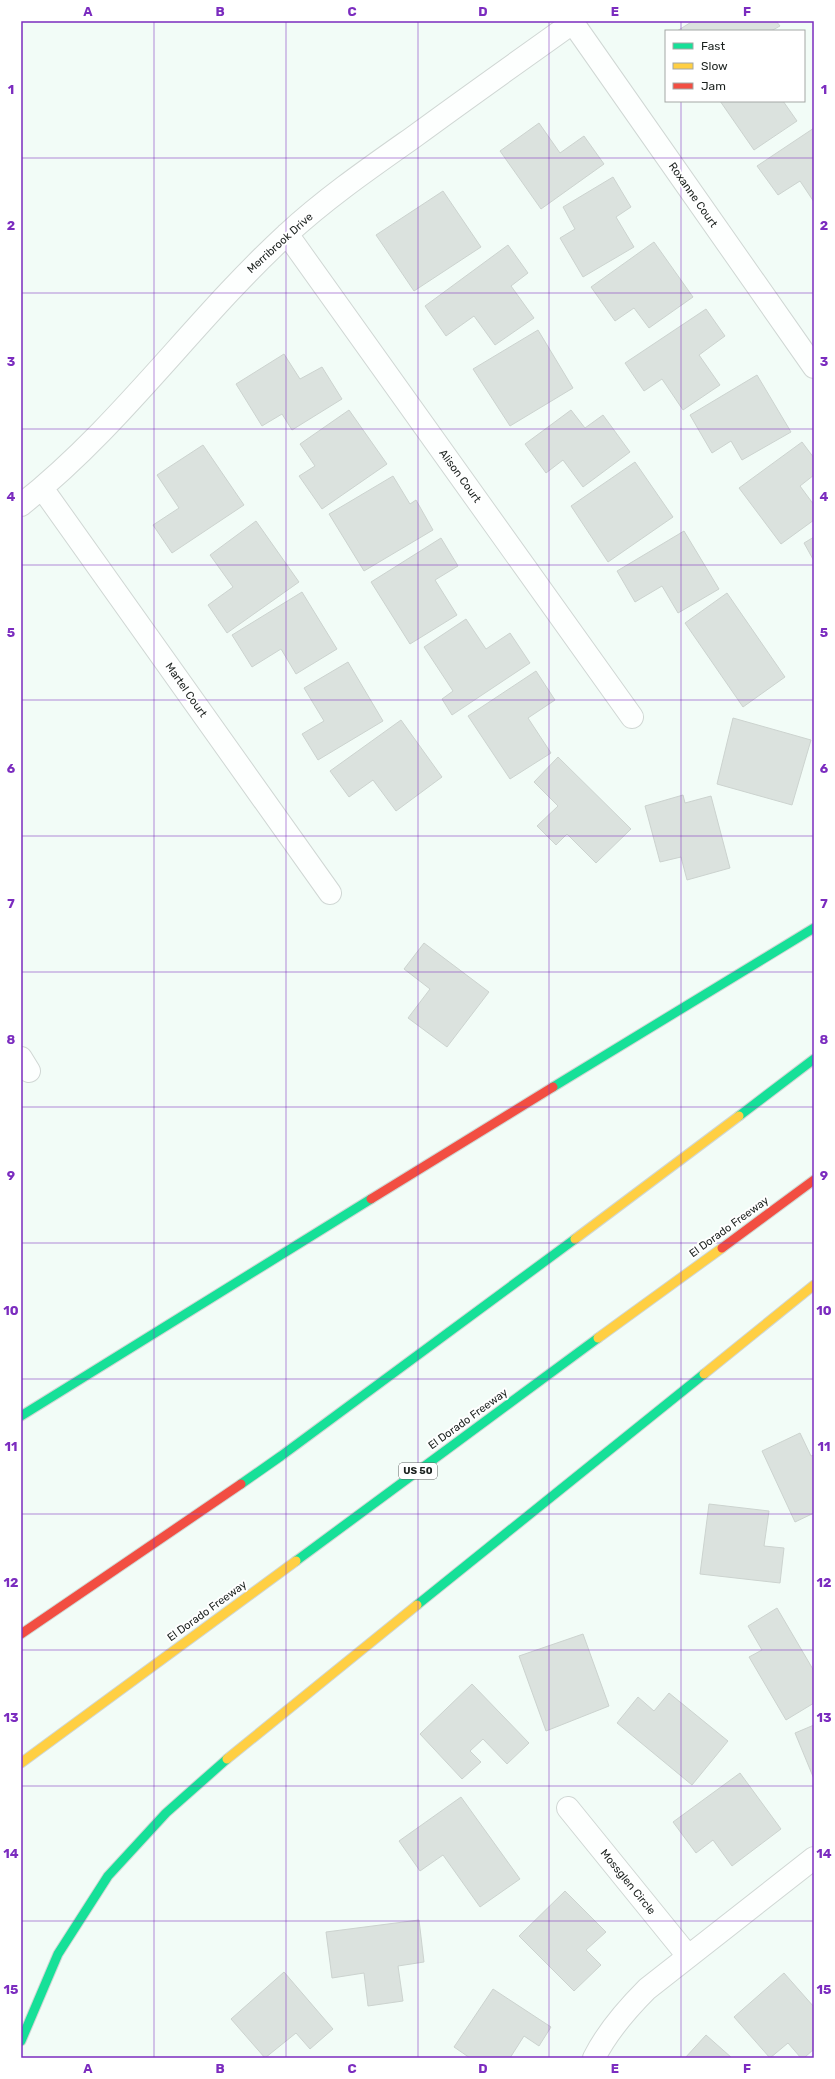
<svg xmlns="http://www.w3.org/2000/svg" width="835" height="2079" font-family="Rubik,sans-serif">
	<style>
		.building { fill: #dbe2de; stroke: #ccd3cf }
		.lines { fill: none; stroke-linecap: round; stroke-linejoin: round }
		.street-casing { stroke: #d0d7d4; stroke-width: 24 }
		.fast-casing { stroke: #d0d7d4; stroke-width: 11 }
		.slow-casing { stroke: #d0d7d4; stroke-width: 11 }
		.jam-casing { stroke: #d0d7d4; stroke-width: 11 }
		.street { stroke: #fdfffe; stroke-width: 22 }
		.fast { stroke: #16e098; stroke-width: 9 }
		.slow { stroke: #ffcf43; stroke-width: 9 }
		.jam { stroke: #f24e42; stroke-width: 9 }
		.grid { fill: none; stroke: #7b2cbf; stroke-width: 1; stroke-opacity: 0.55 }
		.labels { text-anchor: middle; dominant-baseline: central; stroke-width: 4; stroke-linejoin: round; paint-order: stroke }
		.shield { fill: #fff; stroke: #606462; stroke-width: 1 }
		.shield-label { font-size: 10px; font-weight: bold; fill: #1c221f }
		.street-label { font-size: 11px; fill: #1c221f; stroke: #fff }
		.neatline { fill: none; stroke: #7b2cbf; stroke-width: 1.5 }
		.grid-label { font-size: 13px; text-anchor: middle; font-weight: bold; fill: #7b2cbf }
	</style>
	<rect width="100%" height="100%" fill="#f2fcf7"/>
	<path class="building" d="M693,21H776L780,26L771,31H677Z
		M720,101H783L797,121L754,150Z
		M539,123L560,153L584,136L604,164L541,209L500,151Z
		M814,128V202L800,181L778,195L757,166Z
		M613,177L631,207L616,217L634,247L583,277L560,238L575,229L563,207Z
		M443,191L481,247L414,291L376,235Z
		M654,242L693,297L649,328L634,308L615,321L591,287Z
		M508,245L528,273L511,286L534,318L495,345L474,316L446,336L425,306Z
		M706,309L725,336L699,355L720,385L683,410L662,379L644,391L625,363Z
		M538,330L573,388L510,426L473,369Z
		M284,354L300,379L322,367L342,399L292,430L282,414L262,426L236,384Z
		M757,375L791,432L742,460L731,441L712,453L690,415Z
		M349,410L387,464L322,509L299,476L315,466L300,444Z
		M571,410L585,428L603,415L630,452L583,487L563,460L546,473L525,444Z
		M802,442L814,458V475L800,486L814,505V520L781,544L739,488Z
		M203,445L244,505L172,553L153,525L179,508L157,475Z
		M635,462L673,517L608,562L571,506Z
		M393,476L410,504L416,500L433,530L364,571L329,514Z
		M256,521L299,582L227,633L208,605L233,587L210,555Z
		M684,531L719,589L678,613L662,586L635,602L617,571Z
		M814,537V561L804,543Z
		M441,538L458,566L435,580L457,615L410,644L371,582Z
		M302,592L337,649L296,674L281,649L252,667L232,635Z
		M727,593L785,677L743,707L685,623Z
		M466,619L486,649L510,633L530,663L452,715L442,699L453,691L424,647Z
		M348,662L383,721L318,760L302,734L324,721L304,688Z
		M536,671L555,700L528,718L551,753L510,779L468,716Z
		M733,718L811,740L792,805L717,784Z
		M401,720L442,777L396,811L373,780L349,797L330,771Z
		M558,757L631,829L596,863L567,834L556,845L537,826L558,806L534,782Z
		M683,795L685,803L711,796L730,868L687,880L681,857L660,862L645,806Z
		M424,943L489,992L447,1047L408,1018L430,989L404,969Z
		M800,1433L811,1456L814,1455V1513L795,1522L762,1451Z
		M709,1504L769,1511L764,1546L784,1548L780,1583L700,1574Z
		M777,1608L814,1671V1703L786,1720L749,1657L762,1650L748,1626Z
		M583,1634L609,1706L546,1731L519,1656Z
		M472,1684L529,1743L507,1764L483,1739L470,1751L481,1762L462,1779L420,1734Z
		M669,1693L728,1741L692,1785L617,1723L638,1697L654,1711Z
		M814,1725V1779L795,1733Z
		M740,1773L781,1829L732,1866L713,1840L696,1853L673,1822Z
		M461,1797L520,1879L480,1907L443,1855L420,1871L399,1841Z
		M565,1891L606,1932L586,1950L601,1965L574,1991L519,1936Z
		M419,1920L424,1962L398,1966L403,2001L368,2006L364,1973L332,1978L326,1932Z
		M284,1972L333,2029L310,2049L296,2033L265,2058L231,2019Z
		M784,1973L814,2007V2049L804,2058H801L788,2043L770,2058L734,2017Z
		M493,1989L551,2027L539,2046L524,2036L510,2058H470L454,2047Z
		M706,2035L732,2058H685Z"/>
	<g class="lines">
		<g class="street-casing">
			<path id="street" d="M573,23L814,367
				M287,234L632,717
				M42,488L330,893
				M21,505C121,426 193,321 286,235C326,198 371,167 415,136C468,97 522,59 575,21
				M21,1058L29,1071
				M568,1808L688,1956
				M594,2058C607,2032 627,2009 647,1989L814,1858"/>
		</g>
		<g class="fast-casing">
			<path id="fast" d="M553,1087L814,928
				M739,1116L814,1059
				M21,1416L371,1199
				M241,1484L281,1456L575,1239
				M296,1561L598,1338
				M417,1605L704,1374
				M21,2041L58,1954L108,1876L166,1813L227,1759"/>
		</g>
		<g class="slow-casing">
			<path id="slow" d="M575,1239L739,1116
				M598,1338L722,1248
				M704,1374L814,1285
				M227,1759L417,1605
				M21,1763L296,1561"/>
		</g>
		<g class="jam-casing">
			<path id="jam" d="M371,1199L553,1087
				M722,1248L814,1180
				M21,1634L241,1484"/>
		</g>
		<use href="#street" class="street"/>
		<use href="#fast" class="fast"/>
		<use href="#slow" class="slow"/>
		<use href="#jam" class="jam"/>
	</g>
	<path class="grid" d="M154,21V2058M286,21V2058M418,21V2058M549,21V2058M681,21V31M681,101V2058M21,158H814M21,293H814M21,429H814M21,565H814M21,700H814M21,836H814M21,972H814M21,1107H814M21,1243H814M21,1379H814M21,1514H814M21,1650H814M21,1786H814M21,1921H814"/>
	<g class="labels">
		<rect class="shield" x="399" y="1463" width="38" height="16" rx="3"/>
		<g class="shield-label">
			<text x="418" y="1471">US 50</text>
		</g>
		<g class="street-label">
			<text transform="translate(693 195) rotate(55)">Roxanne Court</text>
			<text transform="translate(280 243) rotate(-42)">Merribrook Drive</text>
			<text transform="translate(460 476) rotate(54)">Alison Court</text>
			<text transform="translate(186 690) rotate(55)">Martel Court</text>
			<text transform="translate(729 1227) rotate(-36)">El Dorado Freeway</text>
			<text transform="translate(468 1419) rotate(-36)">El Dorado Freeway</text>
			<text transform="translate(207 1611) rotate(-36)">El Dorado Freeway</text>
			<text transform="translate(628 1882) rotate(51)">Mossglen Circle</text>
		</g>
	</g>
	<rect width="835" height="2079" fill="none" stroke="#ffffff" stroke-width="44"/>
	<rect x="665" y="30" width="140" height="72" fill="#ffffff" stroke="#a4a7a5"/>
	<rect x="673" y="43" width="20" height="6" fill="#16e098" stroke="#a4a7a5"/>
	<text x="701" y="50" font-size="12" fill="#1c221f">Fast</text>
	<rect x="673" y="63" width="20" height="6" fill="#ffcf43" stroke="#a4a7a5"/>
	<text x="701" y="70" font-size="12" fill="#1c221f">Slow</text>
	<rect x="673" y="83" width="20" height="6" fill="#f24e42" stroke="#a4a7a5"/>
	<text x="701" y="90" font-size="12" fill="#1c221f">Jam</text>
	<rect x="22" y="22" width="791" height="2035" class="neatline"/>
	<g class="grid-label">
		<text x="88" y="16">A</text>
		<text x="220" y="16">B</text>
		<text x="352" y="16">C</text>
		<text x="483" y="16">D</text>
		<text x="615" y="16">E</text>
		<text x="747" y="16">F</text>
		<text x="11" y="94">1</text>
		<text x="824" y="94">1</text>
		<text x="11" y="230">2</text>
		<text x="824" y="230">2</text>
		<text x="11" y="366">3</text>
		<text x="824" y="366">3</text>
		<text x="11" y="501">4</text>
		<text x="824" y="501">4</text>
		<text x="11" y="637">5</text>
		<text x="824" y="637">5</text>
		<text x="11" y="773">6</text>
		<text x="824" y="773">6</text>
		<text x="11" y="908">7</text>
		<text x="824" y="908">7</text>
		<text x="11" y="1044">8</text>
		<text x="824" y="1044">8</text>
		<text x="11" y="1180">9</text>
		<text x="824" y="1180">9</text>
		<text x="11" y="1315">10</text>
		<text x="824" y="1315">10</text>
		<text x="11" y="1451">11</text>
		<text x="824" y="1451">11</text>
		<text x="11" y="1587">12</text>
		<text x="824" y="1587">12</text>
		<text x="11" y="1722">13</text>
		<text x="824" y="1722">13</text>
		<text x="11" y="1858">14</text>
		<text x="824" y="1858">14</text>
		<text x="11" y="1994">15</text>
		<text x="824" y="1994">15</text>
		<text x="88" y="2073">A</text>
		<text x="220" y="2073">B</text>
		<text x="352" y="2073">C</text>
		<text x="483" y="2073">D</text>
		<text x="615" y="2073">E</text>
		<text x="747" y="2073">F</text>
	</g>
</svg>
